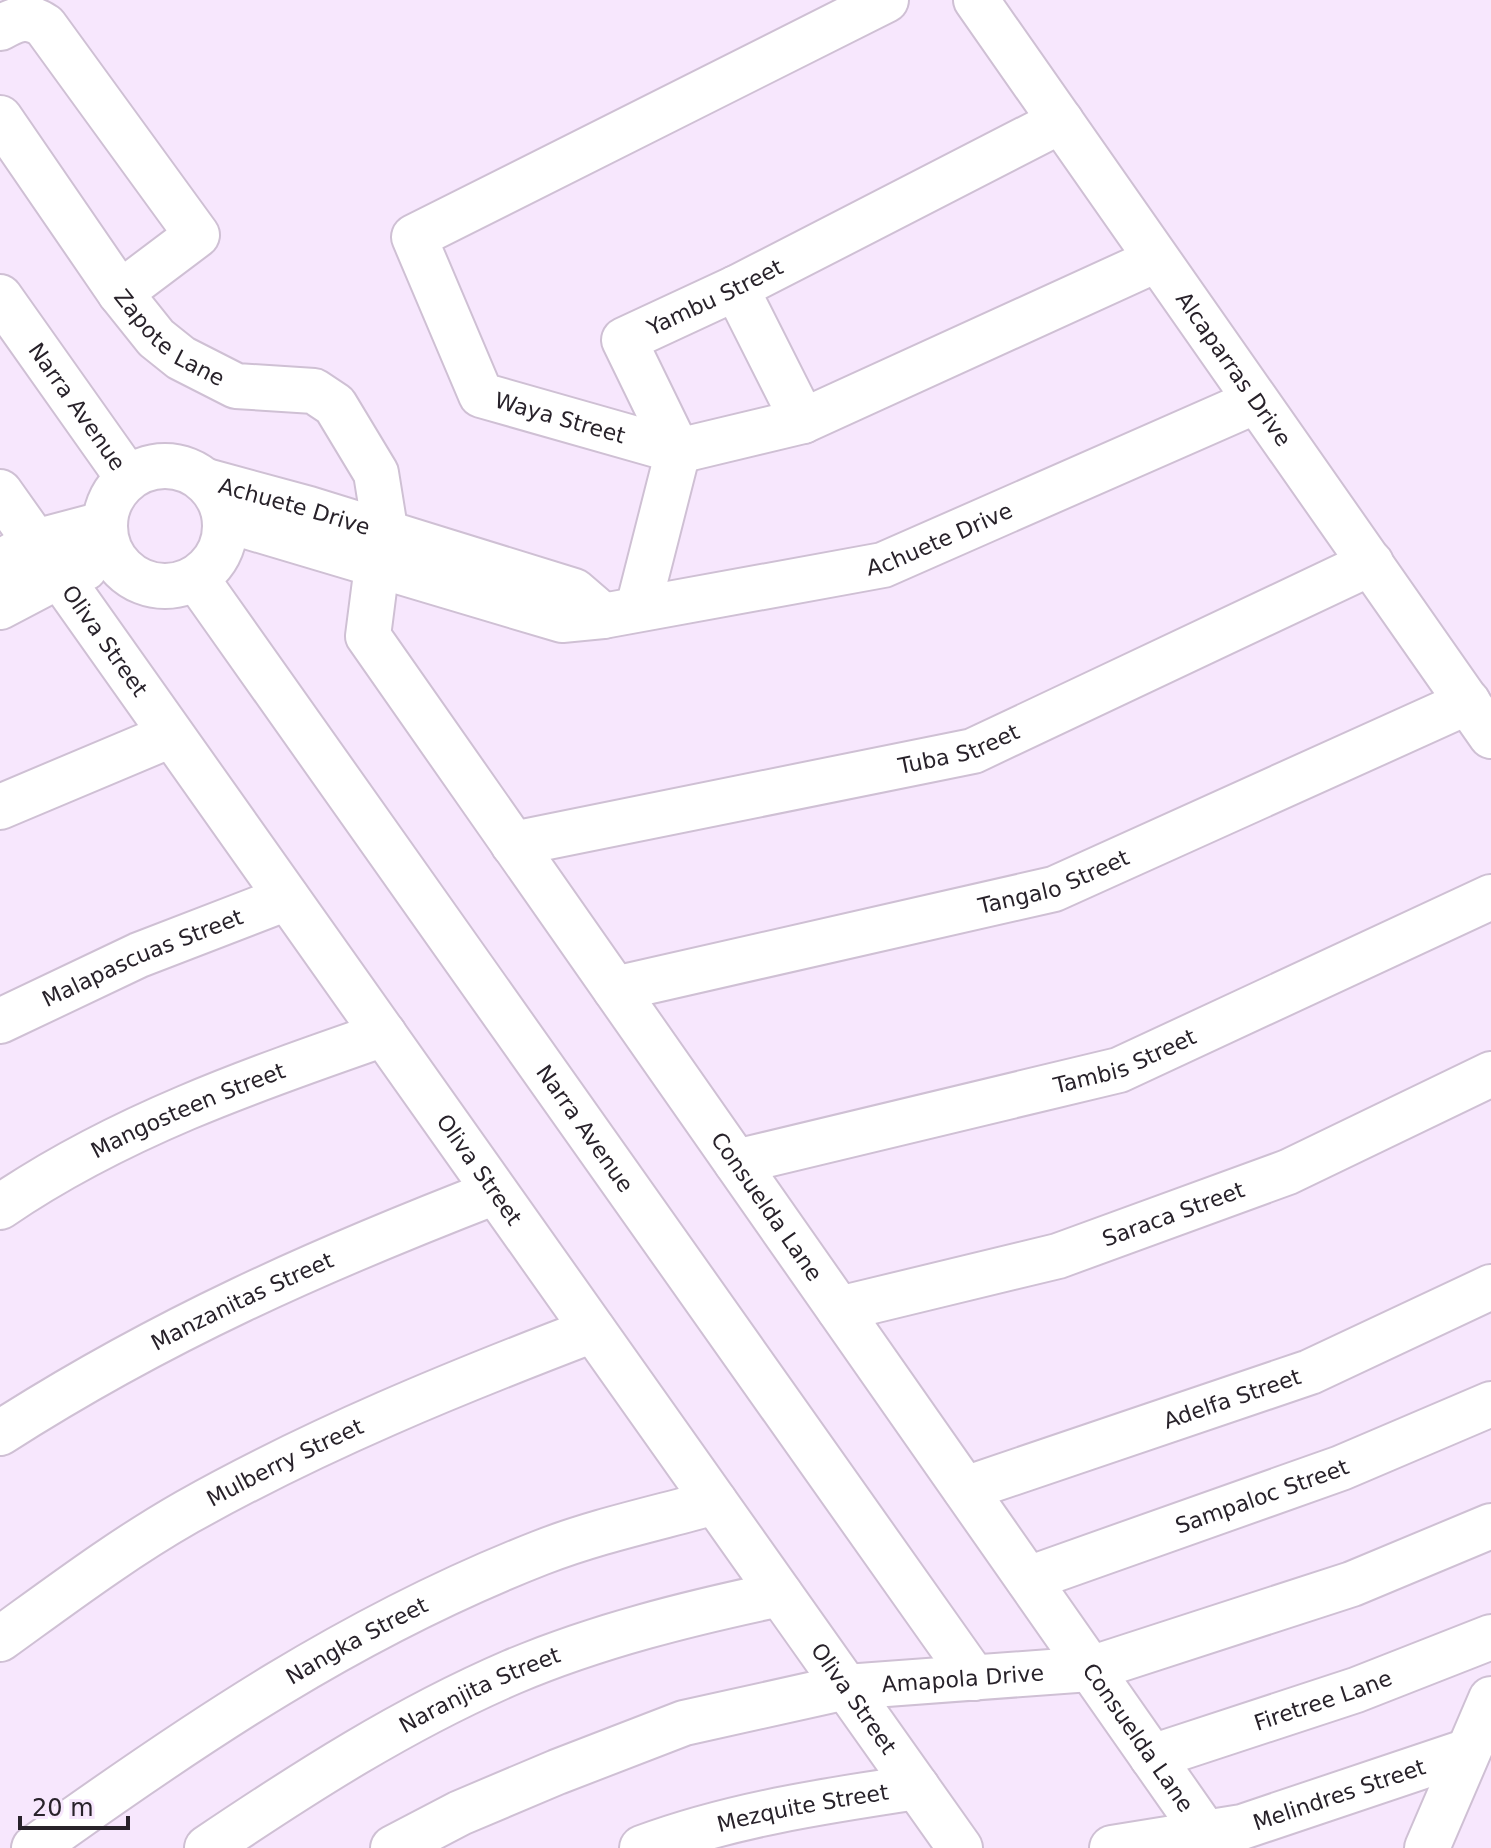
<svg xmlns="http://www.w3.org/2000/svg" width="1491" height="1848" font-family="'DejaVu Sans',sans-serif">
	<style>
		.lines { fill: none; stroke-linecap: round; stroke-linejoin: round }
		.minor-casing { stroke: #cfc0d4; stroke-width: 48 }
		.minor { stroke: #fff; stroke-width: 44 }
		.labels { text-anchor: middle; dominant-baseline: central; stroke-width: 6; stroke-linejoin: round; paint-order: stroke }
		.street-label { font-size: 22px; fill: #28222a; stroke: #f7e7fd }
	</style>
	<rect width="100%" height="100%" fill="#f7e7fd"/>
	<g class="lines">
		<g class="minor-casing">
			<g id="minor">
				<path id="s1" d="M886,0L414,237L481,395L678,451L803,421L1156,260"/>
				<path id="s2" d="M976,0L1491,736"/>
				<path d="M0,28C16,19 28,14 45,26L197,235L120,293"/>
				<path id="s3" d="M0,118L120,293L156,338L181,358L236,386L314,391L335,405L376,473L386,535L377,566L368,636L1206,1834"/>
				<path d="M736,288L803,421"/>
				<path id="s4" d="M0,297L128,478"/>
				<circle cx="165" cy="526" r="60"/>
				<path id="s5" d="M206,481L309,509L574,591L603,616"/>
				<path id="s6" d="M0,492L960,1848"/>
				<path id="s7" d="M226,520L562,620L603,616L883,565L1256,401"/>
				<path d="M0,563L35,542L103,524"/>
				<path id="s8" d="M196,578L974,1678"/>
				<path d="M0,607L59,576L85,568"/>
				<path id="s9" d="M638,608L678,451L624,340L736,288L1061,121"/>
				<path d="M0,807L171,735"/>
				<path id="s10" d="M513,844L973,751L1371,563"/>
				<path id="s11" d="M615,989L1054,889L1468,702"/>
				<path id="s12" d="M0,1021L139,955L287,898"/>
				<path id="s13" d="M736,1162L1119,1070L1491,897"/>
				<path id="s14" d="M0,1207C117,1127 251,1080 384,1034"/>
				<path id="s15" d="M839,1309L1058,1256L1288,1172L1491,1074"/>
				<path id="s16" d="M0,1433C161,1330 317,1261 495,1192"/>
				<path id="s17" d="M965,1489L1310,1372L1491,1287"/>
				<path id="s18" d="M1028,1579L1341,1468L1491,1404"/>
				<path id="s19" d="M0,1639C61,1595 122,1549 187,1512C317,1439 454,1383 593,1330"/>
				<path id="s20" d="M1152,1757L1356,1690L1491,1637"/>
				<path id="s21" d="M34,1848C196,1732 353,1626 540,1553C596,1531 658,1518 715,1502"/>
				<path id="s22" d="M207,1848C305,1782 403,1719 512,1672C597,1636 690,1613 780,1594"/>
				<path id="s23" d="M393,1848L460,1813L557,1772L684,1723L846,1687L1090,1669L1352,1584L1491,1526"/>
				<path id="s24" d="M642,1848C731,1815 824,1801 917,1787"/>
				<path id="s25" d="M1112,1848L1242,1827L1468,1751"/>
				<path d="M1427,1848L1491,1699"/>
			</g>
		</g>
		<use href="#minor" class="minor"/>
	</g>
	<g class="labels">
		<g class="street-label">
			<text stroke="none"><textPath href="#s9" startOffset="386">Yambu Street</textPath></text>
			<text stroke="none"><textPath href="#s3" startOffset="280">Zapote Lane</textPath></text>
			<text stroke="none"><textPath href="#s2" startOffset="450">Alcaparras Drive</textPath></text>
			<text stroke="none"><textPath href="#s4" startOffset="134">Narra Avenue</textPath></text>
			<text stroke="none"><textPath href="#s1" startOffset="782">Waya Street</textPath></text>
			<text stroke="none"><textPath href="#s5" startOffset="92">Achuete Drive</textPath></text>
			<text stroke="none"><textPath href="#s7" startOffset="738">Achuete Drive</textPath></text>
			<text stroke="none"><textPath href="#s6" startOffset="182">Oliva Street</textPath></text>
			<text stroke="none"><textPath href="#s10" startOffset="456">Tuba Street</textPath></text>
			<text stroke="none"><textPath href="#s11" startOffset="452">Tangalo Street</textPath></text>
			<text stroke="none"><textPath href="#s12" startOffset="156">Malapascuas Street</textPath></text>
			<text stroke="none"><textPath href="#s13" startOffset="402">Tambis Street</textPath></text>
			<text stroke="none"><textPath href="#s14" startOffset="212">Mangosteen Street</textPath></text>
			<text stroke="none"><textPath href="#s8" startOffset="674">Narra Avenue</textPath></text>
			<text stroke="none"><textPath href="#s6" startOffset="830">Oliva Street</textPath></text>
			<text stroke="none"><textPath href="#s3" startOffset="1408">Consuelda Lane</textPath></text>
			<text stroke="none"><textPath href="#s15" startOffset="348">Saraca Street</textPath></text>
			<text stroke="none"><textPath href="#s16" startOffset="276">Manzanitas Street</textPath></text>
			<text stroke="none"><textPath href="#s17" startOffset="282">Adelfa Street</textPath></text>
			<text stroke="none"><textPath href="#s19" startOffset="336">Mulberry Street</textPath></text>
			<text stroke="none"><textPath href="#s18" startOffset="248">Sampaloc Street</textPath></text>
			<text stroke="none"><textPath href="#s21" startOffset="384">Nangka Street</textPath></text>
			<text stroke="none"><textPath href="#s23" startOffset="600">Amapola Drive</textPath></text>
			<text stroke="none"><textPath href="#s22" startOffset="316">Naranjita Street</textPath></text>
			<text stroke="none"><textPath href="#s6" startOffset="1478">Oliva Street</textPath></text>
			<text stroke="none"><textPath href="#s20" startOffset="180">Firetree Lane</textPath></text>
			<text stroke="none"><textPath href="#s3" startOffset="2056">Consuelda Lane</textPath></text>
			<text stroke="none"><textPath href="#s25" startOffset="234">Melindres Street</textPath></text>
			<text stroke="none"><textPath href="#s24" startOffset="166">Mezquite Street</textPath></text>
		</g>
	</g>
	<path d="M20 1816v12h108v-12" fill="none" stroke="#28222a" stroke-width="4"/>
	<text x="32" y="1816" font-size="24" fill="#28222a" stroke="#f7e7fd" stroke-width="6" paint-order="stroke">20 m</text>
</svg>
